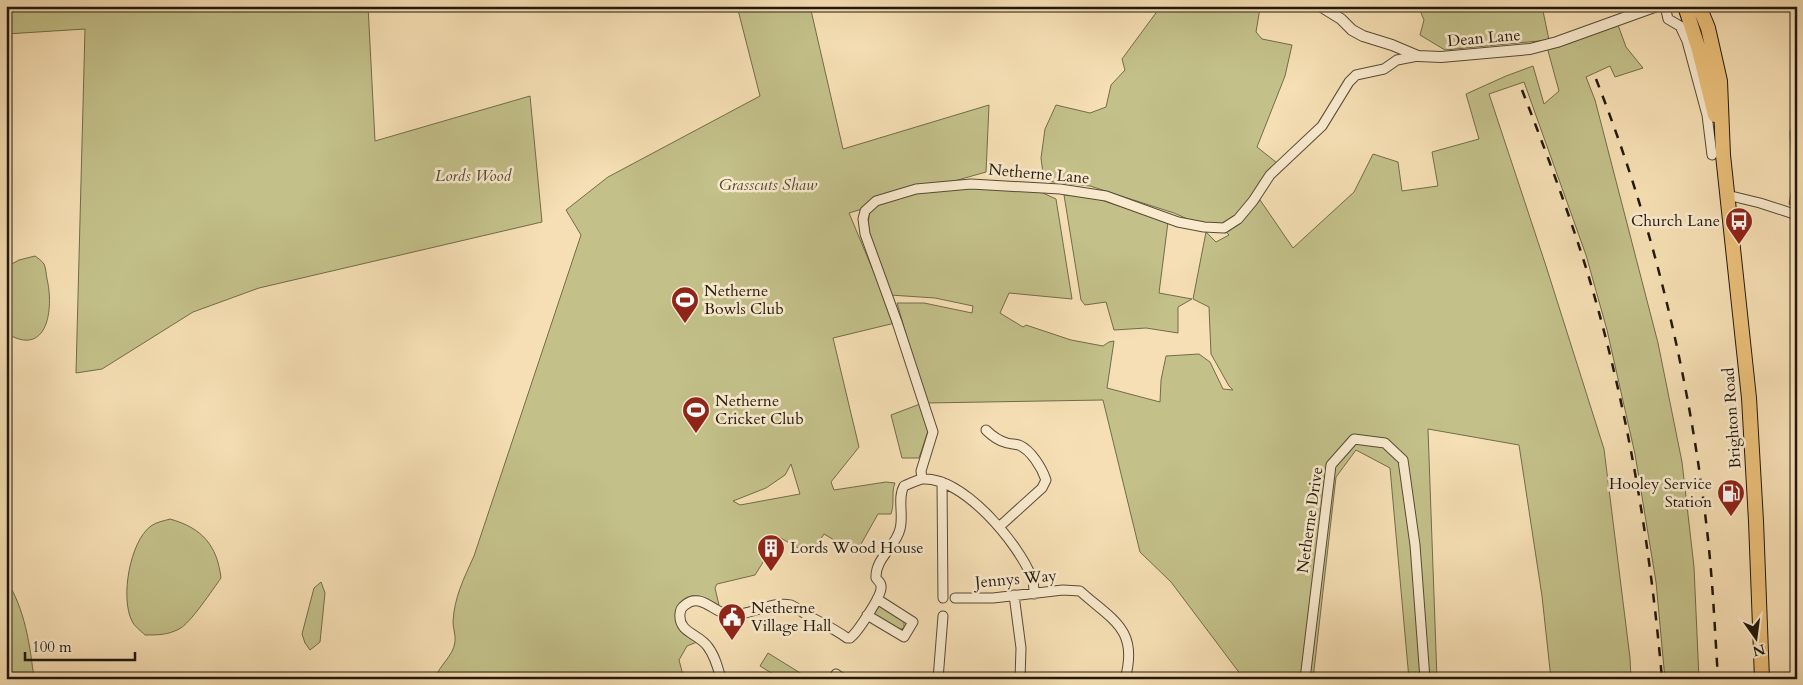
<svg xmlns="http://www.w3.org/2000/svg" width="1803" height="685" font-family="Cardo,serif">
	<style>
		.green { fill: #c3c089; stroke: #726c4a; fill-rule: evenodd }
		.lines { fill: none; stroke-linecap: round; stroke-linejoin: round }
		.minor-casing { stroke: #574a36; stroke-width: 11 }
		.tertiary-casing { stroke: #574a36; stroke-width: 12 }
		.trunk-casing { stroke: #22180c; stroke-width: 16 }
		.minor { stroke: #f9eace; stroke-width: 9 }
		.tertiary { stroke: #f9eace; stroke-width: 10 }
		.trunk { stroke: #ebc07a; stroke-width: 14 }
		.rail { stroke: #22180c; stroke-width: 2.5; stroke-dasharray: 9 9; stroke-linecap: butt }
		.labels { text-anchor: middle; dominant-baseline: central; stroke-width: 5; stroke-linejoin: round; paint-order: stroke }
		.street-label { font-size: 16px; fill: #22180c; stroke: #f9eace }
		.park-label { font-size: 16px; font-style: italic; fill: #524a32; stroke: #f9eace }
		.poi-label { font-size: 16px; fill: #22180c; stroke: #f9eace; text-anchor: start }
	</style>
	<rect width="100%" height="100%" fill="#f6dfb4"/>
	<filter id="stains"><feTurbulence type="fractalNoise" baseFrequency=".004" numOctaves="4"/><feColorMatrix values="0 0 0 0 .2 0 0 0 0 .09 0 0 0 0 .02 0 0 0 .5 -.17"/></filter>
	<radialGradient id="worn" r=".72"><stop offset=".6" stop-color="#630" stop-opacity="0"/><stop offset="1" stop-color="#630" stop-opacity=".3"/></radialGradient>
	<path class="green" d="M6,6H368L375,141L530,96L542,222L259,288L193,312L102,369L76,373L85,29L6,34Z
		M737,6H810L843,149L989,105L986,172L926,189L972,187L1041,192L1056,199L1072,299L1009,293L1000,313L1023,327L1026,325L1071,340L1103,346L1109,342L1114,341L1107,388L1160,402L1161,380L1166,356L1199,354L1210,362L1223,389L1233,390L1229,386L1211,354L1209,307L1193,299L1206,232L1216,242L1229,235L1220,226L1201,225L1174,213L1090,186L1044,181L1041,158L1045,129L1056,105L1090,113L1106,107L1111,85L1125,70L1122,59L1161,6H1257L1260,8L1256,32L1262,39L1292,45L1285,76L1257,147L1282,167L1258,197L1293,248L1354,192L1373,154L1398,162L1402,191L1438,186L1432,152L1479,139L1466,94L1506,76L1533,66L1544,104L1559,91L1547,47L1618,25L1626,47L1643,68L1615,77L1610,66L1586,77L1595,100L1658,343L1682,462L1694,567L1699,679H1665L1656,582L1635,454L1607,330L1586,255L1524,82L1489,94L1546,266L1604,449L1630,658L1631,679H1551L1542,596L1519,445L1428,429L1437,679H1409L1390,468L1356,450L1336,477L1313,679H1244L1171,582L1140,552L1103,400L926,403L897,303H924L972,313L973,306L935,298L890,295C882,271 860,230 872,206L849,213L895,323L833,338L859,447L831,482L834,490L886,482L895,483C891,492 895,502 891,514H878L856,553L824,534L810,555L779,537L755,575L717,584L715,588L719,605C712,602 705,596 697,596C677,594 670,617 681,632C685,636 692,639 697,642L687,646L679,660L684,679H435C439,665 453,657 455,642C456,635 453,629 453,622C454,598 464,578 474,556L581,235L566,210L608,177L760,96ZM791,464L800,494L740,505L733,501L766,488L785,475Z
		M1418,6H1558L1543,11L1549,40L1445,50L1420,35L1424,20Z
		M1797,116V207L1789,204L1793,183L1790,132Z
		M1064,195H1086L1168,222L1159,293L1192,299L1178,307V333L1146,328L1114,330L1106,302L1085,305L1081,300Z
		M35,256C38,258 42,261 44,264C46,268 46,274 47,279C54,308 48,359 6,333V267L19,260Z
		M920,404L928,431L919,458H902L891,415Z
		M170,519C202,528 217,545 221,578C213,589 190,624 179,629C168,635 157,635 145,635C141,631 134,626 132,621C120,598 130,541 151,526C156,522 164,521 170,519Z
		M6,580C25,608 30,646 34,679H10L6,658Z
		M321,582L325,593L320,642L310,650L305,643L302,634L314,588Z
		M880,605L904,621V628L898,630L874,614Z
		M768,653L810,679H781L760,666Z"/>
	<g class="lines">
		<g class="minor-casing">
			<path id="minor" d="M1665,6L1668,19L1680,26L1687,41L1707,115L1712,155
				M1727,195L1760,203L1797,215
				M986,430C992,436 999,441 1007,443C1011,444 1015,444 1019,445C1031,450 1042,468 1046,480L1042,488L999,527
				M922,479L921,471L933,432L897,322L865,234L863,219L865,211L876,201L916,189L971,184L1060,189L1106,196L1178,222L1204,227L1224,228L1238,219L1253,201L1270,175L1322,126L1349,82L1356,75L1384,69L1397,60L1418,56
				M942,482L943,598
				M1014,595L1021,648L1020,679
				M955,598H993L1063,590L1080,591C1112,620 1139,629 1125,679
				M867,615L904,637L913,622L877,599
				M836,674L843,679
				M721,679C718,668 715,656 708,647C700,634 678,633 680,614C680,610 682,607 685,605C700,592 713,612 727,614C748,618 770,600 791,605C796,607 802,612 807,615C820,622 835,629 847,638H850C857,633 881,597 881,588C882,583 878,581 876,578C875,558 896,547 900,529C904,515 897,498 904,486C909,484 917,480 922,479C963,476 1019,544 1032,578C1034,583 1034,589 1034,594
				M938,679L943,616
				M1305,679L1331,465L1354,439L1385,443L1403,460L1415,545L1425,679"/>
		</g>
		<g class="tertiary-casing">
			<path id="tertiary" d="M1320,6L1341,19L1352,30L1363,36L1392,45L1418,56L1441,57L1530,49L1557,42L1657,6"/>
		</g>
		<g class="trunk-casing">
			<path id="trunk" d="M1685,6L1699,50L1715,115
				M1699,6L1708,28L1720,81L1723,155L1749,398L1756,521L1762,679"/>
		</g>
		<use href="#minor" class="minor"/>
		<use href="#tertiary" class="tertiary"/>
		<use href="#trunk" class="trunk"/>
		<path class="rail" d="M1596,79C1654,226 1691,382 1708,539C1713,586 1715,632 1718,679
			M1522,90C1545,149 1568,210 1587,271C1627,403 1650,541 1662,679"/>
	</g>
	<defs>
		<g id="bus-pin" transform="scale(1.4375)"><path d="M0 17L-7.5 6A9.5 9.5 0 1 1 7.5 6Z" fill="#8f2418" stroke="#f9eace"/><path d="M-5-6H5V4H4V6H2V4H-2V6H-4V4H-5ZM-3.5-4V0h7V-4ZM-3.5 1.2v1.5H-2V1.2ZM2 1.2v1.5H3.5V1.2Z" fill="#fff"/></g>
		<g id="stadium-pin" transform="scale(1.4375)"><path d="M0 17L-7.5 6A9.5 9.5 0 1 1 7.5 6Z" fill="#8f2418" stroke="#f9eace"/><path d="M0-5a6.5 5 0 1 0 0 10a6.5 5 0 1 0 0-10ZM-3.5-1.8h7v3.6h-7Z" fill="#fff"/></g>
		<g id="fuel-pin" transform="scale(1.4375)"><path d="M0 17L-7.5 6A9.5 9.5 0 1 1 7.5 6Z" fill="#8f2418" stroke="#f9eace"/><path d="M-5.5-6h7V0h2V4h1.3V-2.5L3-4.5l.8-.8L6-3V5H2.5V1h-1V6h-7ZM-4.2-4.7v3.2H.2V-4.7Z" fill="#fff"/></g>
		<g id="building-pin" transform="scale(1.4375)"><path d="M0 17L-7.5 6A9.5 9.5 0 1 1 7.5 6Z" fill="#8f2418" stroke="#f9eace"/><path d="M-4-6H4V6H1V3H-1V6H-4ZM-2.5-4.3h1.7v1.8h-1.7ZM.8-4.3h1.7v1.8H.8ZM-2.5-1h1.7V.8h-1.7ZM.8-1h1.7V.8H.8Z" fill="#fff"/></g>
		<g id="civic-pin" transform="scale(1.4375)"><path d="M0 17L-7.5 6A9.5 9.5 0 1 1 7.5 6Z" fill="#8f2418" stroke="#f9eace"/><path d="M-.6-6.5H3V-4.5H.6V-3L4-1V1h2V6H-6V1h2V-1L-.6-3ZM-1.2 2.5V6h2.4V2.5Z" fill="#fff"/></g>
	</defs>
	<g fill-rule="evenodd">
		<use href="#bus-pin" x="1739" y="221"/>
		<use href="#stadium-pin" x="685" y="300"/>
		<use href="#stadium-pin" x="696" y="410"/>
		<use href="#fuel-pin" x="1731" y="493"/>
		<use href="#building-pin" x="771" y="548"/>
		<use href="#civic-pin" x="732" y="617"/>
	</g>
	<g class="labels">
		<g class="street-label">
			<text transform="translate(1484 38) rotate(-5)">Dean Lane</text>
			<text transform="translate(1039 174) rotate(5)">Netherne Lane</text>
			<text transform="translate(1732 418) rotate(-94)">Brighton Road</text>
			<text transform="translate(1310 520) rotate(-82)">Netherne Drive</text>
			<text transform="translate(1016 579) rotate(-5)">Jennys Way</text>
		</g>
		<g class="park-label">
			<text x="473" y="176">Lords Wood</text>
			<text x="768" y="185">Grasscuts Shaw</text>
		</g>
		<g class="poi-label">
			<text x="1720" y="221" text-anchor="end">Church Lane</text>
			<text x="704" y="291">Netherne<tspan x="704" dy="18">Bowls Club</tspan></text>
			<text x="715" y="401">Netherne<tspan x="715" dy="18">Cricket Club</tspan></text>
			<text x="1712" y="484" text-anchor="end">Hooley Service<tspan x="1712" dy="18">Station</tspan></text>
			<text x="790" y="548">Lords Wood House</text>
			<text x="751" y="608">Netherne<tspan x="751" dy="18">Village Hall</tspan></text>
		</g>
	</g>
	<rect width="1803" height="685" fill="none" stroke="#f6dfb4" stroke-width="25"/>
	<rect x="8" y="8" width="1788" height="670" fill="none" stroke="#22180c" stroke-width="2.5"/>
	<rect x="12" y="12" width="1778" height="660" fill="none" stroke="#22180c"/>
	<g transform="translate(1756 638) rotate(166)" stroke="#f9eace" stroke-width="4" paint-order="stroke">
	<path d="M0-4L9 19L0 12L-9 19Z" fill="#22180c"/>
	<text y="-8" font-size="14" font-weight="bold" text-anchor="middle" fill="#22180c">N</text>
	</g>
	<path d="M25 652v8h110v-8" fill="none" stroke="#22180c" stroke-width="2.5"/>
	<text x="32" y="652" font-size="15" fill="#22180c" stroke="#f9eace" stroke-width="4" paint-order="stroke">100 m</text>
	<rect width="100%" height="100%" filter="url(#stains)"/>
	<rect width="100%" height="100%" fill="url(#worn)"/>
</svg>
